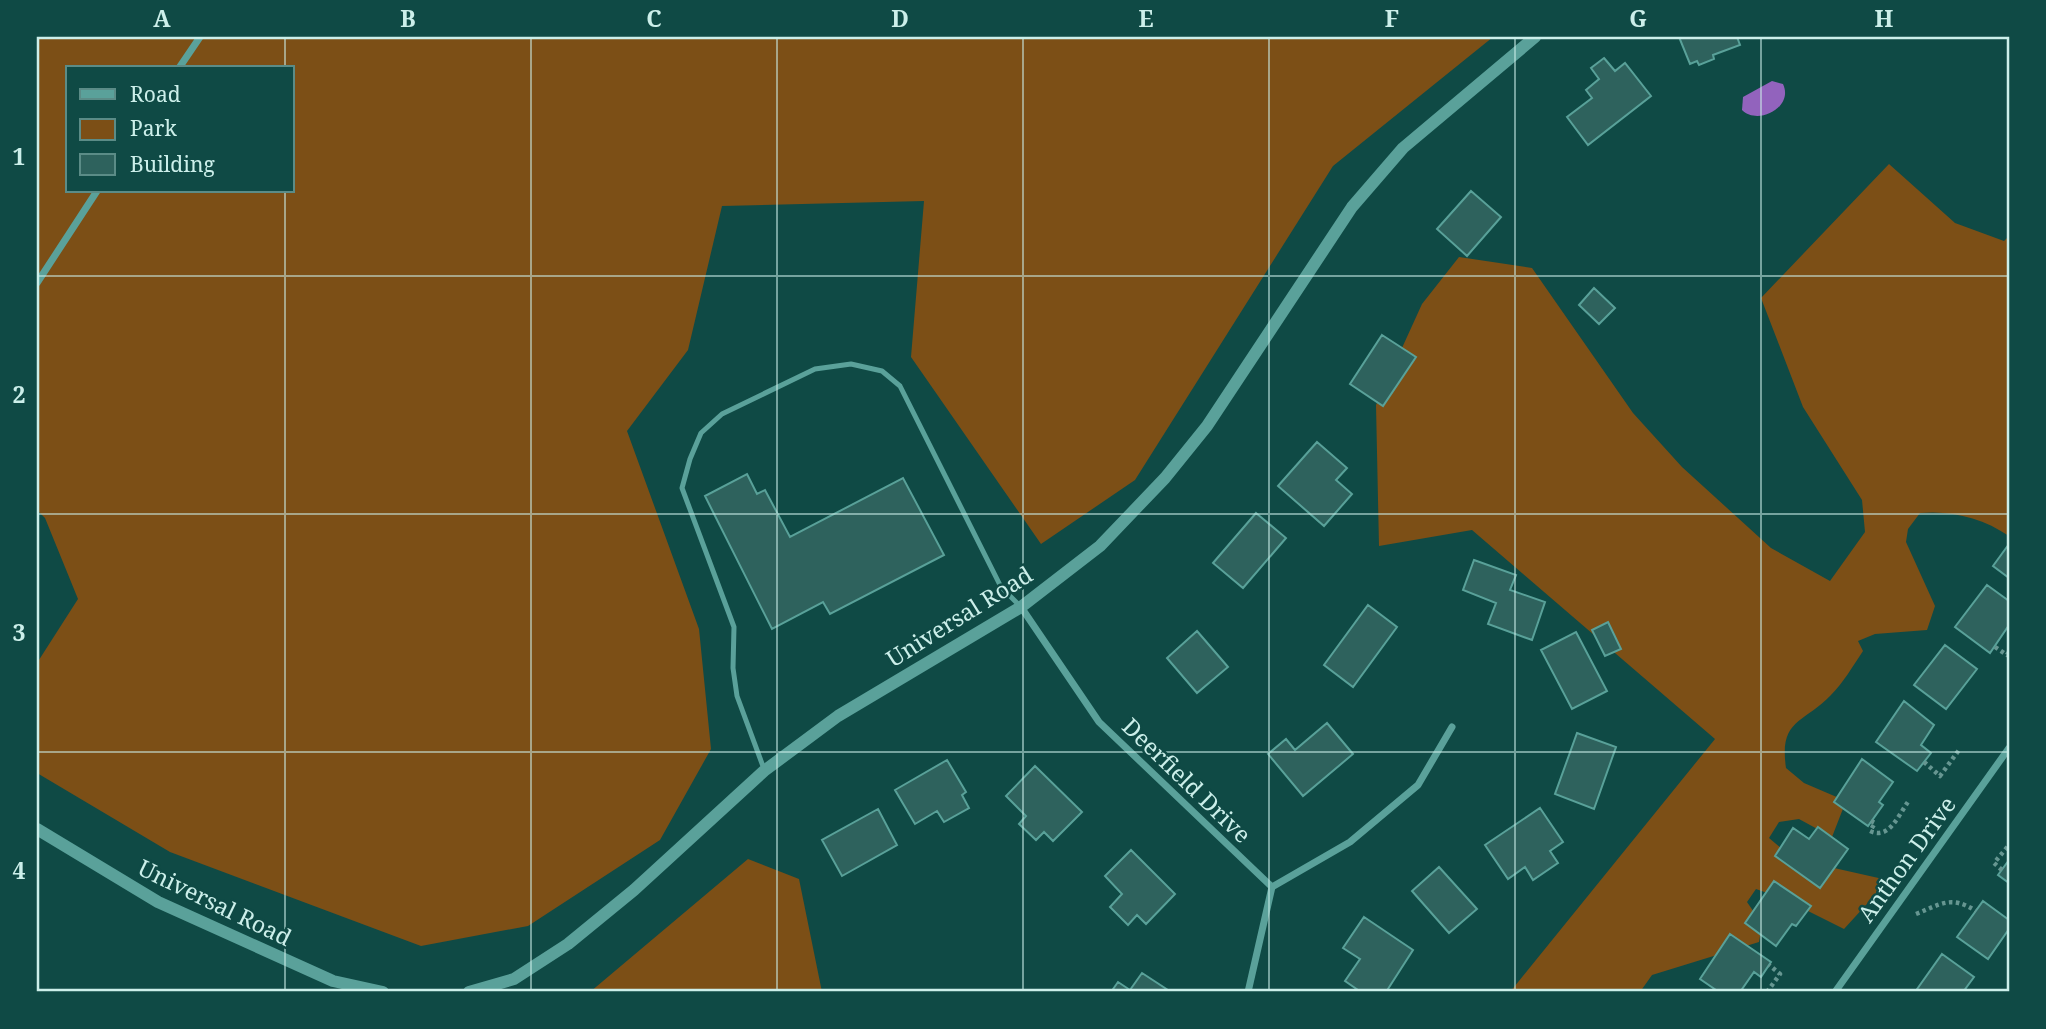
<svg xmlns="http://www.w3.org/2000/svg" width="2046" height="1029" font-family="'Noto Serif',serif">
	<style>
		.green { fill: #7c4f16; fill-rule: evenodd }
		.water { fill: #9263bd }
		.building { fill: #2e625d; stroke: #59a199; stroke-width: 2 }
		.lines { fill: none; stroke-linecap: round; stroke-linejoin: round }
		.path { stroke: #669691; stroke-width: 4.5; stroke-dasharray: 3.5 3.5; stroke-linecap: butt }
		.service { stroke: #5aa19a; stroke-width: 5 }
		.minor { stroke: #5aa19a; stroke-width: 7 }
		.tertiary { stroke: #5aa19a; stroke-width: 12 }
		.grid { fill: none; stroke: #ccefea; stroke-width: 2; stroke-opacity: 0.55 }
		.labels { text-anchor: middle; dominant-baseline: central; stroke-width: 5; stroke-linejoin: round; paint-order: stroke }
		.street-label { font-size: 23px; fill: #ccefea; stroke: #0f4a45 }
		.neatline { fill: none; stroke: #ccefea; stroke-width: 2.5 }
		.grid-label { font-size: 23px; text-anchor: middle; font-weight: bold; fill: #ccefea }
	</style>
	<rect width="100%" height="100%" fill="#0f4a45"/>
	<path class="green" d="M37,37H1493L1333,166L1135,480L1041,544L911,357L924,201L722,206L688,350L627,431L699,629L711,749L660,840L528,926L421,946L170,852L37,773V663L78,599L45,518L37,510ZM68,68H292V191H68Z
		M1889,164L1955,223L2004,241L2009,236V536C1983,518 1951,510 1920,513L1908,529L1906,542L1935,606L1927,630L1875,634L1858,641L1863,651C1853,666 1843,683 1831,695C1803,724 1779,719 1786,768L1804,783L1846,801L1832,837L1799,819L1779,822L1769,838L1794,859L1883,879L1876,894L1844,929L1784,899L1756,889L1747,902L1762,924L1759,942L1652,975L1640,992H1510L1715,739L1472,530L1379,546L1376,405L1422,304L1459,257L1532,268L1633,413L1682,467L1771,548L1830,581L1865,532L1862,500L1803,407L1761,298Z
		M748,859L799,879L822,992H590Z"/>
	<path class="water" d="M1772,81L1783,84C1794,107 1758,126 1742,110L1743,97Z"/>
	<path class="building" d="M1679,37H1737L1740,45L1713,55L1714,59L1699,65L1697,61L1690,64Z
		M1604,58L1615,71L1625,63L1651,96L1588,145L1567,117L1592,98L1586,90L1599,79L1591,68Z
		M1471,191L1501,217L1467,256L1437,229Z
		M1594,288L1615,308L1599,324L1579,305Z
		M1382,335L1416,357L1383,406L1350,384Z
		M1317,442L1347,468L1336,480L1352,494L1324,526L1278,486Z
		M747,474L757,494L765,490L790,537L903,478L944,555L830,614L823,602L772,629L705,496Z
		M1256,513L1286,538L1243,588L1213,563Z
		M2009,544V578L1993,566Z
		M1474,560L1516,575L1510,590L1545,602L1532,640L1488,624L1496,603L1463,590Z
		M1987,585L2009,601V625L1990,653L1955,627Z
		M1368,605L1397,627L1353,687L1324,665Z
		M1608,622L1621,649L1605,656L1592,630Z
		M1197,631L1228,667L1197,693L1167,658Z
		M1576,632L1607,691L1572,709L1541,650Z
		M1945,645L1977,669L1946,709L1914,685Z
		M1904,701L1934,725L1921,745L1931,753L1917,771L1876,742Z
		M1327,723L1353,754L1303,796L1268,754L1286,739L1295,750Z
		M1577,733L1616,747L1594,809L1555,794Z
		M1862,759L1893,782L1879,802L1883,805L1868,826L1834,802Z
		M947,760L966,792L962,795L969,808L944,822L937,811L915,824L895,790Z
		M1035,766L1082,812L1053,841L1044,832L1036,840L1019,824L1026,816L1006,796Z
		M1540,808L1563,842L1550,851L1558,863L1533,880L1525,867L1508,879L1485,845Z
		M878,809L897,845L842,876L822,840Z
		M1818,827L1848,849L1820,888L1775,856L1793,828L1809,839Z
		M1131,850L1175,894L1146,924L1137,915L1128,925L1110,907L1122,894L1105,876Z
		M2009,860V883L1998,875Z
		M1439,867L1477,909L1449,933L1412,891Z
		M1774,881L1811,906L1796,926L1792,924L1776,946L1745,923Z
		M1983,901L2009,920V929L1988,959L1957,937Z
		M1364,917L1413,950L1386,992H1361L1345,981L1360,959L1343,948Z
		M1730,934L1771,962L1761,977L1754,972L1740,992H1719L1700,979Z
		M1942,954L1974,977L1963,992H1915Z
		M1142,973L1171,992H1111L1118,982L1130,990Z"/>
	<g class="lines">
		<path class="path" d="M1995,647L2007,655L2009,652
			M1924,762L1940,776L1959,750
			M1871,821L1875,823L1870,831C1889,840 1898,816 1908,802
			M2002,870L1994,863L2009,845
			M1916,914C1941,904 1951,895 1976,911
			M1767,992L1780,974L1769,965"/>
		<path class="service" d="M764,769L737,696L733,668L734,627L682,488L690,459L701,433L722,414L815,369L851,364L882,371L900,386L1001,587L1021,607"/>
		<path class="minor" d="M179,68L200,37
			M37,283L97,191
			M1021,607L1099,722L1272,887
			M1272,887L1350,842L1418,785L1452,727
			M1248,992L1272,887
			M1835,992L2009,748"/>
		<path class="tertiary" d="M37,829L158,902L333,981L383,992
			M469,992L514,979L568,944L634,890L764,771L838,716L1021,607L1100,546L1165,478L1207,426L1352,207L1403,148L1535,37"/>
	</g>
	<path class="grid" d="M285,37V68M531,37V992M777,37V992M1023,37V992M1269,37V992M1515,37V992M1761,37V992M285,191V992M37,276H2009M37,514H2009M37,752H2009"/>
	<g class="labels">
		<g class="street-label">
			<text transform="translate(959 616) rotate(-32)">Universal Road</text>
			<text transform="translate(1187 780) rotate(44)">Deerfield Drive</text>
			<text transform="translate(1906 859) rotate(-54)">Anthon Drive</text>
			<text transform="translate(215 902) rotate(26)">Universal Road</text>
		</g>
	</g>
	<rect width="2046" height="1029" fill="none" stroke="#0f4a45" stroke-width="77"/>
	<rect x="66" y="66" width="228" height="126" fill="#0f4a45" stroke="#5b8c87" stroke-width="2"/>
	<rect x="80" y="89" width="35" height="10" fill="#5aa19a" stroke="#5b8c87" stroke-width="2"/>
	<text x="130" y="102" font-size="21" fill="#ccefea">Road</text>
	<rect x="80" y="119" width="35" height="21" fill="#7c4f16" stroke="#5b8c87" stroke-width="2"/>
	<text x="130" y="136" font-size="21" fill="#ccefea">Park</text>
	<rect x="80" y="154" width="35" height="21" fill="#2e625d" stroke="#5b8c87" stroke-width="2"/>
	<text x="130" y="172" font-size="21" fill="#ccefea">Building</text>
	<rect x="38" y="38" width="1970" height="952" class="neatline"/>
	<g class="grid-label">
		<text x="162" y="27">A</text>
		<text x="408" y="27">B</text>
		<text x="654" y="27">C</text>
		<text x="900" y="27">D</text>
		<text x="1146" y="27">E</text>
		<text x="1392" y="27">F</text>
		<text x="1638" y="27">G</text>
		<text x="1884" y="27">H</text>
		<text x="19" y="165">1</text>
		<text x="19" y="403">2</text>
		<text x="19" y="641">3</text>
		<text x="19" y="879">4</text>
	</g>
</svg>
